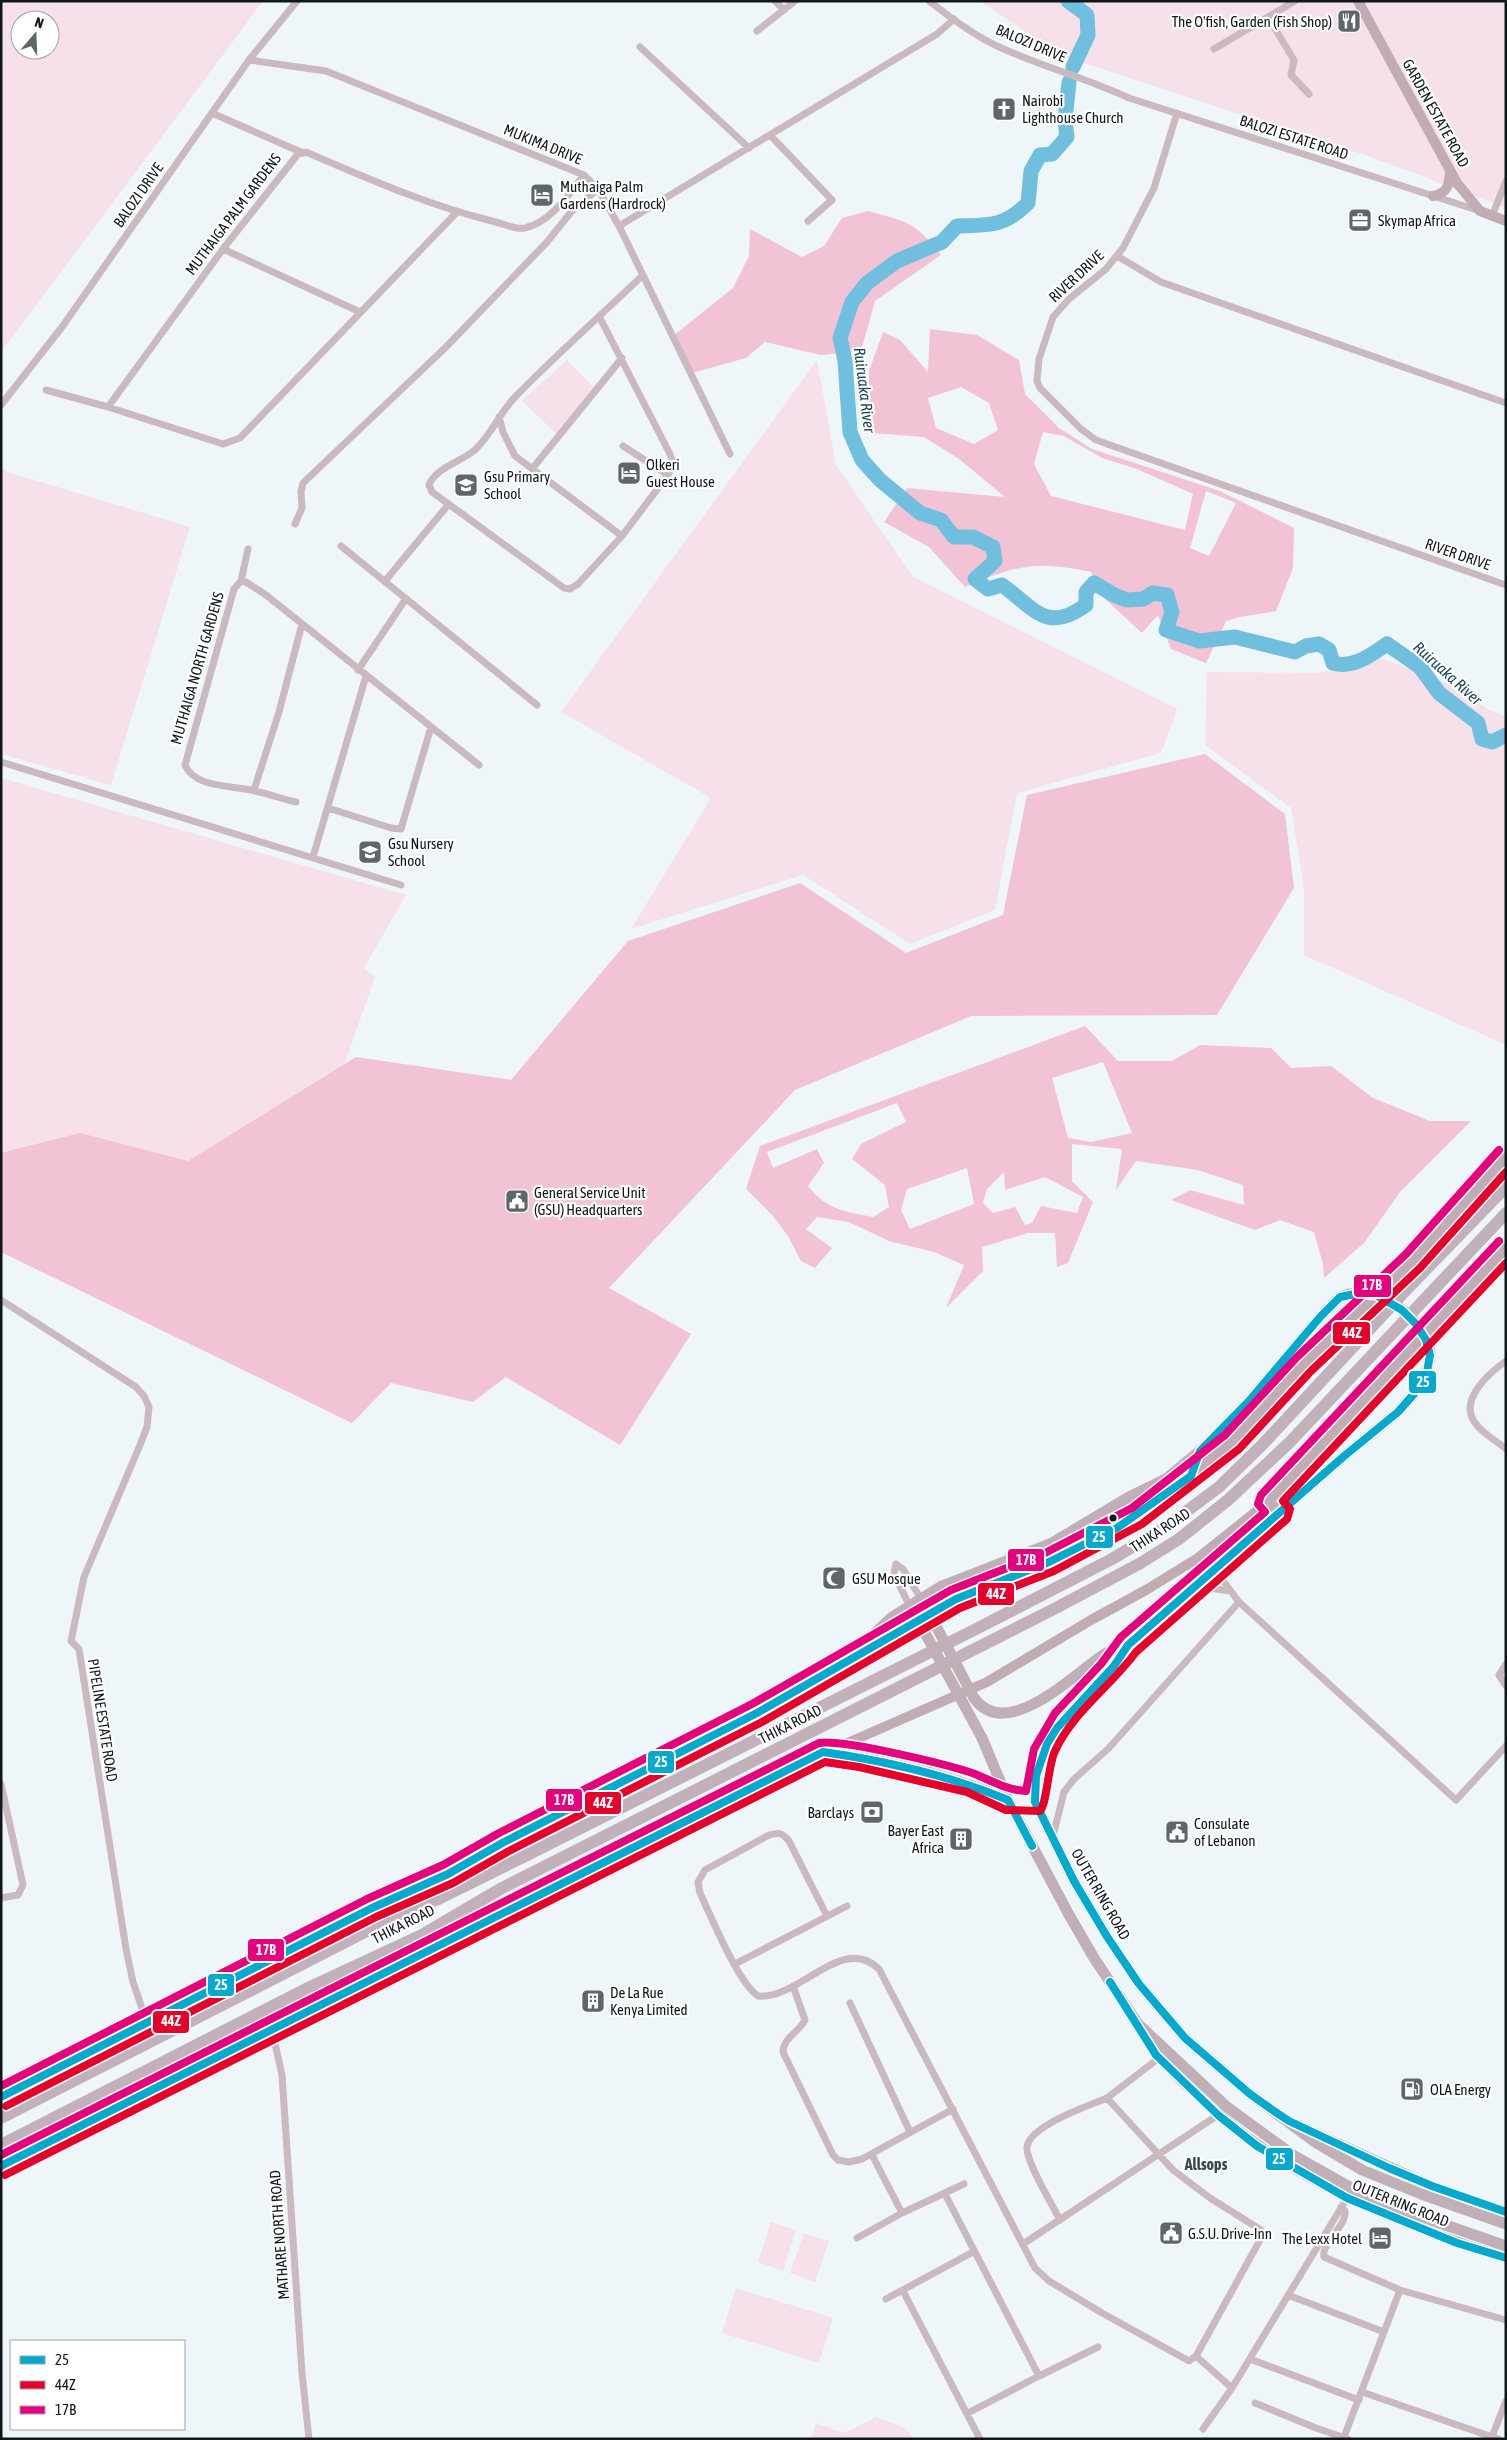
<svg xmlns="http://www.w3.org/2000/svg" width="1507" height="2440" font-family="'Asap Condensed',sans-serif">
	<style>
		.green { fill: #f6e1ea; fill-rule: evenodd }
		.forest { fill: #f2c2d5; fill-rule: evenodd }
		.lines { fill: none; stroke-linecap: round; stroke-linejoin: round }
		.river { stroke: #70bfdf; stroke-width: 15 }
		.street { stroke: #cab9be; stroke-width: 7 }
		.secondary { stroke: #c1acb3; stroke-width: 10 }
		.primary { stroke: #c1afb7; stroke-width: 11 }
		.highway { stroke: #c2b1ba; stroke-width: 12 }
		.primary-bridge { stroke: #c1afb7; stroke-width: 11 }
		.bus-1-casing { stroke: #fff; stroke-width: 11 }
		.bus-2-casing { stroke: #fff; stroke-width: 11 }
		.bus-3-casing { stroke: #fff; stroke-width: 11 }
		.bus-1 { stroke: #00a9ce; stroke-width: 8 }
		.bus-2 { stroke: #e4002b; stroke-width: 8 }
		.bus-3 { stroke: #e5007d; stroke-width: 8 }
		.bus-dot { fill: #11181c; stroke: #fff; stroke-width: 2 }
		.labels { text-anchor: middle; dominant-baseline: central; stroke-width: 4.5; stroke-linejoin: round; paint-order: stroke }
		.poi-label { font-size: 15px; fill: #11181c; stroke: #fff; text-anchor: start }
		.street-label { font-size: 15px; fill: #11181c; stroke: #fff }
		.water-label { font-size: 16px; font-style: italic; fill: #1b485b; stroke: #fff }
		.neighbourhood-label { font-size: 16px; font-weight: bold; fill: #35474f; stroke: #fff }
		.line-badge { stroke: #fff; stroke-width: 2 }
		.badge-label { font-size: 14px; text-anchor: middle; font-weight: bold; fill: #fff }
	</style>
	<rect width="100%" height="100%" fill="#eef6fa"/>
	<path class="green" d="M1,1H263L1,352ZM20,20H50V50H20Z
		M980,1H1506V208L1371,157L1062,56Z
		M567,360L596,389L558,435L522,401Z
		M817,360L836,465L913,577L1177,709L1161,753L1017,793L995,910L910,944L803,875L631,929L711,798L561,712Z
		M1,470L190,527L111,785L1,754Z
		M1383,659L1453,685L1489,710L1506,717V1045L1304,955V888L1291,808L1205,745L1207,672L1317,673Z
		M1,778L406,895L364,968L375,977L288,1225L1,1160Z
		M771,2222L796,2230L783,2271L758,2262Z
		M804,2233L829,2241L815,2282L790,2273Z
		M736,2288L833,2318L819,2363L722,2333Z
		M876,2417L905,2428L914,2439H811L816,2423L844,2433Z"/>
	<path class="forest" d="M868,211C908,222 914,221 941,255L875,301L861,351L821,355L765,342L746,358L692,373L673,336L733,288L749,256L750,229L802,257L824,246L842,218Z
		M930,329L977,335L1019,360L1025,394L1059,428L1092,449L1220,491L1294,528L1293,568L1276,611L1240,617L1226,621L1206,663L1171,649L1158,615L1142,633L1104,598L1091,572C1035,560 1017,565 965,587L929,547L884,522L907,488L1005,497L959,459L924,437L873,433L869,409V371L883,332L900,340L928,372ZM961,387L989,403L998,430L974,444L936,428L928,398ZM1043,432L1064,436L1102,458L1137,469L1193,494L1185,530L1051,496L1034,464ZM1206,491L1236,503L1209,556L1190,548Z
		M1205,754L1285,814L1294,888L1217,1015L971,1016L795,1090L609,1288L691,1334L620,1445L506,1377L473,1402L391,1383L352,1423L1,1252V1153L80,1133L188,1161L356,1057L511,1080L628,941L800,883L906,953L1003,915L1027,795Z
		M1085,1026L1118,1061H1172L1200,1045L1271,1048L1291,1068L1331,1066L1373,1098L1430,1121H1471L1400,1192L1364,1243L1324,1278L1323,1264L1314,1232L1280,1220L1255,1230L1171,1200L1190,1190L1244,1205L1243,1185L1198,1170L1136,1161L1116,1190L1122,1149L1072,1144V1181L1093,1202L1068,1263L1057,1267L1055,1233H1028L982,1247L983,1271L946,1308L964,1265L934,1252L889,1241L849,1222L817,1217L806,1229L832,1248L815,1268L801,1261L788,1236L773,1216L746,1189L760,1146ZM1103,1062L1132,1133L1091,1142L1068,1138L1052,1078ZM897,1103L906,1122L861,1144L852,1159L885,1185L889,1207L873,1217C846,1212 825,1209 808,1186L824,1163L817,1149L773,1168L767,1152ZM967,1168L974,1204L910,1229L901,1210L907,1189ZM1004,1172L1005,1190L1045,1177L1083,1197L1077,1213L1041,1206L1032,1223L1025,1225L1015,1207L993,1213L983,1203L987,1189Z"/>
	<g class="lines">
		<path class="river" d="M1068,1L1087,15L1088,35L1073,67
			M1069,82L1065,120L1067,137L1052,154L1040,155L1031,171L1028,203C1004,227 990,225 957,226L942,242L897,261L867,283L852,302L840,338L845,361L850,432L862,460L880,480L920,513L941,520L954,537H973L993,547L995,561L975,579L988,589L1002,585C1034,608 1046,634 1086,605V592L1094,583L1114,595L1127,600L1143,599L1153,593L1167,595L1172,612L1166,630L1199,641L1235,637L1295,652L1306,646L1319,644L1329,650L1333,663C1353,669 1371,655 1387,644L1420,667L1439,693L1478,723L1482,739L1492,742L1506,735"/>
		<path class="street" d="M775,1L784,10
			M929,1C950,17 973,35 997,46C1040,66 1086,78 1129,98L1480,211
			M1268,17L1294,60L1291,75L1309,94
			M757,31L795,1
			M640,47L749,148
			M1214,49L1295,1
			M249,60L326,71L584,175L598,189L619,226L730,454
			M212,113L303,153
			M1177,113L1154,188L1123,248L1106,269L1069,299L1053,317L1039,359L1037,381L1040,388L1081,429L1096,440L1506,585
			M770,135L832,200L808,221
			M1492,216L1506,181
			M619,226L937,34L954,19
			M223,249L360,312
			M1117,256L1161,282L1506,403
			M599,316L670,454L673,463L668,475L622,536L578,584L570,589L564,588L432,492L429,485C435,468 463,461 476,449C492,433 500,413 515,397C556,355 600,316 642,276
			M46,390L108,407L223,444L240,438L457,212
			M1,405L62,327L249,60L297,1
			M108,407L223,249L298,154L306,152C367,178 427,205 492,221C501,223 515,230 525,228C551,222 569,194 584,175
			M499,417L503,432L515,456L622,536
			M623,446L668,475
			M532,469L622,358
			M295,524L302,508L301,491L303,483L446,347L547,242L572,211L598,189
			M341,546L537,705
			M241,581L248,549
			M385,581L448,505
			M358,670L405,600
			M1,762L401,885
			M254,790L279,712L302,624
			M296,802C282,799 269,794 255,791C234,785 195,789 185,765L234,589L241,581L246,582L266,595L479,765
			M328,808L391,828L401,829L431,727
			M313,857L366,676
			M1,1300L136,1387L144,1396L149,1407L147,1427L140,1445L84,1577L71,1641L79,1649L126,1949L133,1982L147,2023
			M1506,1361C1489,1373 1457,1401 1476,1424C1483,1434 1497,1441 1506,1449
			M1215,1570L1239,1602L1456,1800L1506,1746
			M1197,1586L1230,1591
			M909,1605L894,1574L896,1564L903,1569L921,1599
			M1506,1664L1499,1675L1506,1686
			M1,1784L23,1885L18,1895L1,1898
			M1053,1836L1064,1792L1074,1779L1108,1749L1239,1602
			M827,1916L789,1841C782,1832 777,1832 767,1836L705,1870L698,1882L700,1893C711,1916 738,1983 758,1996C799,2000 842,1933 879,1969L1035,2268L1049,2281L1102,2313L1189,2361L1196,2356L1260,2240L1261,2230L1210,2198L1173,2170L1107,2098L1159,2058
			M735,1964L847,1906
			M793,1986L805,2020C799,2032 783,2038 783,2052L833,2155L838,2160L849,2162L862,2159L953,2109
			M850,2003L910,2132
			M272,2030L282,2075L302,2373L309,2439
			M872,2155L902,2213
			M945,2194L1039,2376L968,2413
			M1341,2207L1345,2211C1346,2228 1321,2243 1324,2257L1400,2290L1506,2320
			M1060,2220C1051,2202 1030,2169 1027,2150C1024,2127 1089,2106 1107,2098
			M857,2238L902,2213L964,2184
			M1023,2244L1218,2115
			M903,2291L980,2439
			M1288,2295L1384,2332
			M886,2299L973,2252
			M1196,2356L1232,2388
			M1250,2359L1359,2400
			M1039,2376L1098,2347
			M1362,2392L1498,2439
			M1255,2403L1316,2428L1348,2439
			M1203,2429L1232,2388L1347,2198
			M1344,2437L1400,2290
			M1492,2437L1506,2401"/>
		<path class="secondary" d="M1358,1L1457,183L1480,211L1506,221
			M1433,196C1448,193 1449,185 1450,171
			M1140,2028C1154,2056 1176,2077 1199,2097C1288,2180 1391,2221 1506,2258
			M1,2097L372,1908L448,1874L504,1842L757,1713L956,1599L1049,1562L1137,1516L1232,1442L1304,1364L1413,1261L1506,1157
			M1294,2123L1432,2186L1506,2212
			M1,2166L781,1772L987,1682L1091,1620L1146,1590L1198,1558L1268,1502L1506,1248"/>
		<path class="primary" d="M1191,1476L1200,1453
			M1268,1502L1280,1512
			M947,1586L984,1589
			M929,1613L936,1626
			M918,1619L924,1631
			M1128,1645L1114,1666L1057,1728L1047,1744L1036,1776L1035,1802L1074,1881L1106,1935L1139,1984L1185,2038L1250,2094L1315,2142L1362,2170L1421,2194L1506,2224
			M839,1667L891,1618L921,1599L942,1586L1052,1543L1129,1497L1166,1479L1207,1445L1249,1401L1321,1316L1340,1297L1349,1294
			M974,1698C1006,1743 1073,1675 1103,1655C1111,1650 1119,1648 1128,1645L1343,1457L1398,1412L1421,1386
			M963,1703L982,1738L1008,1800L1068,1913L1094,1958L1138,2024L1227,2107L1293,2155L1348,2186L1388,2205L1506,2246
			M823,1752C887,1760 949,1774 1008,1800"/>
		<path class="highway" d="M414,1905L448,1874
			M428,1934L477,1927
			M1,2118L408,1910L438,1899L521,1858L978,1628L1112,1559L1167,1526L1219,1487L1263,1444L1408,1288L1506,1187
			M1,2145L306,1989L422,1935L502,1888L1052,1610L1139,1564L1179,1539L1228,1500L1289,1443L1506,1213"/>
		<path class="primary-bridge" d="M1349,1294C1357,1294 1368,1293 1376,1295C1399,1303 1431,1330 1430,1356C1429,1367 1425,1376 1421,1386
			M936,1626L974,1698
			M924,1631L963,1703"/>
		<g class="bus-1-casing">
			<path id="bus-1" d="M1110,1982L1156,2055L1218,2115L1257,2146L1347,2198L1457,2243L1506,2258
				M1,2097L372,1908L448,1874L504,1842L757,1713L956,1599L1049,1562L1117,1528L1191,1476L1200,1451L1249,1401L1321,1316L1340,1297L1355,1294L1376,1295L1402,1310L1416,1324L1426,1340L1430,1355L1427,1372L1421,1386L1398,1412L1343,1457L1128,1645L1114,1666L1057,1728L1047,1744L1036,1776L1035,1802L1074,1881L1106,1935L1139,1984L1185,2038L1250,2094L1271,2109L1289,2121L1389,2168L1432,2186L1506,2212
				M1,2166L823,1752C887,1761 948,1775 1008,1800L1032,1846"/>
		</g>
		<g class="bus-2-casing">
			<path id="bus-2" d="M6,2106L376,1917L453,1883L509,1851L762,1722L960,1608L1054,1571L1142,1524L1239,1449L1311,1371L1420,1268L1506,1172
				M5,2175L825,1762L859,1767L967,1792L1006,1810L1040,1811C1047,1804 1048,1765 1055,1751C1072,1713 1111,1686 1136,1652L1287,1519L1290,1509L1283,1501L1506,1263"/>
		</g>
		<g class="bus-3-casing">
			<path id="bus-3" d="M1,2086L367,1899L443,1865L499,1833L752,1704L951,1590L1045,1553L1132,1508L1225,1435L1297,1357L1406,1254L1499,1150
				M1,2155L819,1743C843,1739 950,1765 975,1774C992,1781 1007,1790 1026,1791L1034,1749L1055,1713L1101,1664L1121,1637L1265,1512L1258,1504L1261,1495L1499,1241"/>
		</g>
		<use href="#bus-1" class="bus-1"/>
		<use href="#bus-2" class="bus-2"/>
		<use href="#bus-3" class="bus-3"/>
	</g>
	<defs>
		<g id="restaurant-square" transform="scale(1.25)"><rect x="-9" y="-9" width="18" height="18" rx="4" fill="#5e666a" stroke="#fff"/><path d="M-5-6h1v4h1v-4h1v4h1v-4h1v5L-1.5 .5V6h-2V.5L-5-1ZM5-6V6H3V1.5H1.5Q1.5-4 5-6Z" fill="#fff"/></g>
		<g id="church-square" transform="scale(1.25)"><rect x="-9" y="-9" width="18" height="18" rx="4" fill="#5e666a" stroke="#fff"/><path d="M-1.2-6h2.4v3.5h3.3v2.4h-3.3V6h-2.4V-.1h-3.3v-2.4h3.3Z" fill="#fff"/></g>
		<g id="hotel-square" transform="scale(1.25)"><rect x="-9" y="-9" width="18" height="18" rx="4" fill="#5e666a" stroke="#fff"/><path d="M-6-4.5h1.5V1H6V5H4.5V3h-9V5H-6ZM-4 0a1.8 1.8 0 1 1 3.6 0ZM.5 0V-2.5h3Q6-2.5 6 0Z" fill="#fff"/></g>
		<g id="office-square" transform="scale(1.25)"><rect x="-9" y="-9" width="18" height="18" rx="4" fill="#5e666a" stroke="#fff"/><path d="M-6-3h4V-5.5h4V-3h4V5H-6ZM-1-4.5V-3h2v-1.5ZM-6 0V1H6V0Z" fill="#fff"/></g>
		<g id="school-square" transform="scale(1.25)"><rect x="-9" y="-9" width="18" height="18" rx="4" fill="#5e666a" stroke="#fff"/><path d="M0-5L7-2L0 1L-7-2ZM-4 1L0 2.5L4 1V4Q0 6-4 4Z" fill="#fff"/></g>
		<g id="civic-square" transform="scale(1.25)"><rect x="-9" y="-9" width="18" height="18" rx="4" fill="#5e666a" stroke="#fff"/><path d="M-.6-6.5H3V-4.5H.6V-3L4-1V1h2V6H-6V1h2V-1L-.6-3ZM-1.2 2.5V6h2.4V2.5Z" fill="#fff"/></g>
		<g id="mosque-square" transform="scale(1.25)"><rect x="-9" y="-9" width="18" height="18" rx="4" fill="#5e666a" stroke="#fff"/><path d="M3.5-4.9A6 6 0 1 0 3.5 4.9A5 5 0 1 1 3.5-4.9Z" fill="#fff"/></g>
		<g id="bank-square" transform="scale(1.25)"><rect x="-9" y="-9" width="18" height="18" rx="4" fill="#5e666a" stroke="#fff"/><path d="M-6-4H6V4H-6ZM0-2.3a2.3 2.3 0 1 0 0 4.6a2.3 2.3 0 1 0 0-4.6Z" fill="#fff"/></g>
		<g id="building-square" transform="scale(1.25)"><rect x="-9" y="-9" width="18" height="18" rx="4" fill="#5e666a" stroke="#fff"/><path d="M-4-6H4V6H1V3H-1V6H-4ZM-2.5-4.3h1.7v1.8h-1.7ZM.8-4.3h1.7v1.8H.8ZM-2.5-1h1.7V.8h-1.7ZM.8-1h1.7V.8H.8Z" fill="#fff"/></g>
		<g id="fuel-square" transform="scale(1.25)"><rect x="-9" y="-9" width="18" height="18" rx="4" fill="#5e666a" stroke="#fff"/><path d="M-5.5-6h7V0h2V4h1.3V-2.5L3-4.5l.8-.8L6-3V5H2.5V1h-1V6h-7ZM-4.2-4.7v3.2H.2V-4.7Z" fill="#fff"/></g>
	</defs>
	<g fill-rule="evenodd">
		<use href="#restaurant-square" x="1349" y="21"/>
		<use href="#church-square" x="1004" y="109"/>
		<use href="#hotel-square" x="542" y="195"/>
		<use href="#office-square" x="1360" y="220"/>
		<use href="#hotel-square" x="629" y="473"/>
		<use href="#school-square" x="466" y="485"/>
		<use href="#school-square" x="370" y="852"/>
		<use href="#civic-square" x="517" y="1201"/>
		<use href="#mosque-square" x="834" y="1578"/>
		<use href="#bank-square" x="872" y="1812"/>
		<use href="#civic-square" x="1177" y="1832"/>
		<use href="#building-square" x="961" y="1839"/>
		<use href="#building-square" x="593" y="2001"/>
		<use href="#fuel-square" x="1412" y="2089"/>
		<use href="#civic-square" x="1171" y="2233"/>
		<use href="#hotel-square" x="1380" y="2238"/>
	</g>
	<circle class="bus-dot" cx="1113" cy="1518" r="4.5"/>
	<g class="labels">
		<g class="poi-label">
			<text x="1332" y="21" text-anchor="end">The O'fish, Garden (Fish Shop)</text>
			<text x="1022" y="100">Nairobi<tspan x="1022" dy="17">Lighthouse Church</tspan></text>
			<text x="560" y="186">Muthaiga Palm<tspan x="560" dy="17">Gardens (Hardrock)</tspan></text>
			<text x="1378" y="220">Skymap Africa</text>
			<text x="646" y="464">Olkeri<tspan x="646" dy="17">Guest House</tspan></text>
			<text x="484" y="476">Gsu Primary<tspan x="484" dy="17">School</tspan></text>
			<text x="388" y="843">Gsu Nursery<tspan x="388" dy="17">School</tspan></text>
			<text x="534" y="1192">General Service Unit<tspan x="534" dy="17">(GSU) Headquarters</tspan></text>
			<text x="852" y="1578">GSU Mosque</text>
			<text x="854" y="1812" text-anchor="end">Barclays</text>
			<text x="1194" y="1823">Consulate<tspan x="1194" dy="17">of Lebanon</tspan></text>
			<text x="944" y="1830" text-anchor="end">Bayer East<tspan x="944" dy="17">Africa</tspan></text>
			<text x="610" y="1992">De La Rue<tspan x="610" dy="17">Kenya Limited</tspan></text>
			<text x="1430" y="2089">OLA Energy</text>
			<text x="1188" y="2233">G.S.U. Drive-Inn</text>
			<text x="1362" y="2238" text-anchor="end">The Lexx Hotel</text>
		</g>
		<g class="street-label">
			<text transform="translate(1031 43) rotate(23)">BALOZI DRIVE</text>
			<text transform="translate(1436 113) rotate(61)">GARDEN ESTATE ROAD</text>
			<text transform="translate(1294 137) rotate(18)">BALOZI ESTATE ROAD</text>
			<text transform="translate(543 144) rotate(22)">MUKIMA DRIVE</text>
			<text transform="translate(138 195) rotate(-55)">BALOZI DRIVE</text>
			<text transform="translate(233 214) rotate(-53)">MUTHAIGA PALM GARDENS</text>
			<text transform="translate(1076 276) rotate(-43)">RIVER DRIVE</text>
			<text transform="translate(1458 554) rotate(19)">RIVER DRIVE</text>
			<text transform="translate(197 668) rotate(-74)">MUTHAIGA NORTH GARDENS</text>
			<text transform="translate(1160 1530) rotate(-33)">THIKA ROAD</text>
			<text transform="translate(103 1720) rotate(81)">PIPELINE ESTATE ROAD</text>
			<text transform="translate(790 1724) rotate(-27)">THIKA ROAD</text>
			<text transform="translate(1101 1894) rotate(60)">OUTER RING ROAD</text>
			<text transform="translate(403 1924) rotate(-27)">THIKA ROAD</text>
			<text transform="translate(1401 2203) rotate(22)">OUTER RING ROAD</text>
			<text transform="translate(279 2235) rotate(-94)">MATHARE NORTH ROAD</text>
		</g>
		<g class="water-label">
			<text transform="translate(865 390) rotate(83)">Ruiruaka River</text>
			<text transform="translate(1448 673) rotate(42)">Ruiruaka River</text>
		</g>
		<g class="neighbourhood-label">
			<text x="1206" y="2164">Allsops</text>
		</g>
	</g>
	<g class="line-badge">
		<rect x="1353" y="1274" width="39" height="24" rx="5" fill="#e5007d"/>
		<rect x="1332" y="1321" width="39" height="24" rx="5" fill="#e4002b"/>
		<rect x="1408" y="1370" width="29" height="24" rx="5" fill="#00a9ce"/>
		<rect x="1085" y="1525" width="29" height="24" rx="5" fill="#00a9ce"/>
		<rect x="1007" y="1548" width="38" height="24" rx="5" fill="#e5007d"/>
		<rect x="977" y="1582" width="38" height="24" rx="5" fill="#e4002b"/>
		<rect x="647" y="1750" width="28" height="24" rx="5" fill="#00a9ce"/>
		<rect x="545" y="1788" width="38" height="24" rx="5" fill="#e5007d"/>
		<rect x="584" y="1791" width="38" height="24" rx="5" fill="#e4002b"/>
		<rect x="247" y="1938" width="38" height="24" rx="5" fill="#e5007d"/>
		<rect x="207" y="1973" width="28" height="24" rx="5" fill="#00a9ce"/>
		<rect x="152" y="2010" width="38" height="24" rx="5" fill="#e4002b"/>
		<rect x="1265" y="2147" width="29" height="24" rx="5" fill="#00a9ce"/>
	</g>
	<g class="badge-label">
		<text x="1372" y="1290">17B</text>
		<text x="1352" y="1338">44Z</text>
		<text x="1423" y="1387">25</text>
		<text x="1099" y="1542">25</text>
		<text x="1026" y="1565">17B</text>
		<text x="996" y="1599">44Z</text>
		<text x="661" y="1767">25</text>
		<text x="564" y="1805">17B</text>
		<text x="603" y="1808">44Z</text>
		<text x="266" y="1955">17B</text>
		<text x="221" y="1990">25</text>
		<text x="171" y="2026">44Z</text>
		<text x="1279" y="2164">25</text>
	</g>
	<rect width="1507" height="2440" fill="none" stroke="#11181c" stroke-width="5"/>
	<rect x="10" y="2340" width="175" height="90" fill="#ffffff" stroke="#a0a3a4"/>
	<rect x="20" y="2356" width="25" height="8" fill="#00a9ce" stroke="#a0a3a4"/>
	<text x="55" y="2365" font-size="15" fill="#11181c">25</text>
	<rect x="20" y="2381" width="25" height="8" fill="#e4002b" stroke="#a0a3a4"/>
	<text x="55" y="2390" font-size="15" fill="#11181c">44Z</text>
	<rect x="20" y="2406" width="25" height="8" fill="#e5007d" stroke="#a0a3a4"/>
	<text x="55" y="2415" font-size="15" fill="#11181c">17B</text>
	<g transform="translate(35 35) rotate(19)"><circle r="24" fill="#ffffff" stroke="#a0a3a4"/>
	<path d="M0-4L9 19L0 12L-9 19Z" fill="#5e666a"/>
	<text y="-8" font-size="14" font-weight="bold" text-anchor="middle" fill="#11181c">N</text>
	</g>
</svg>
